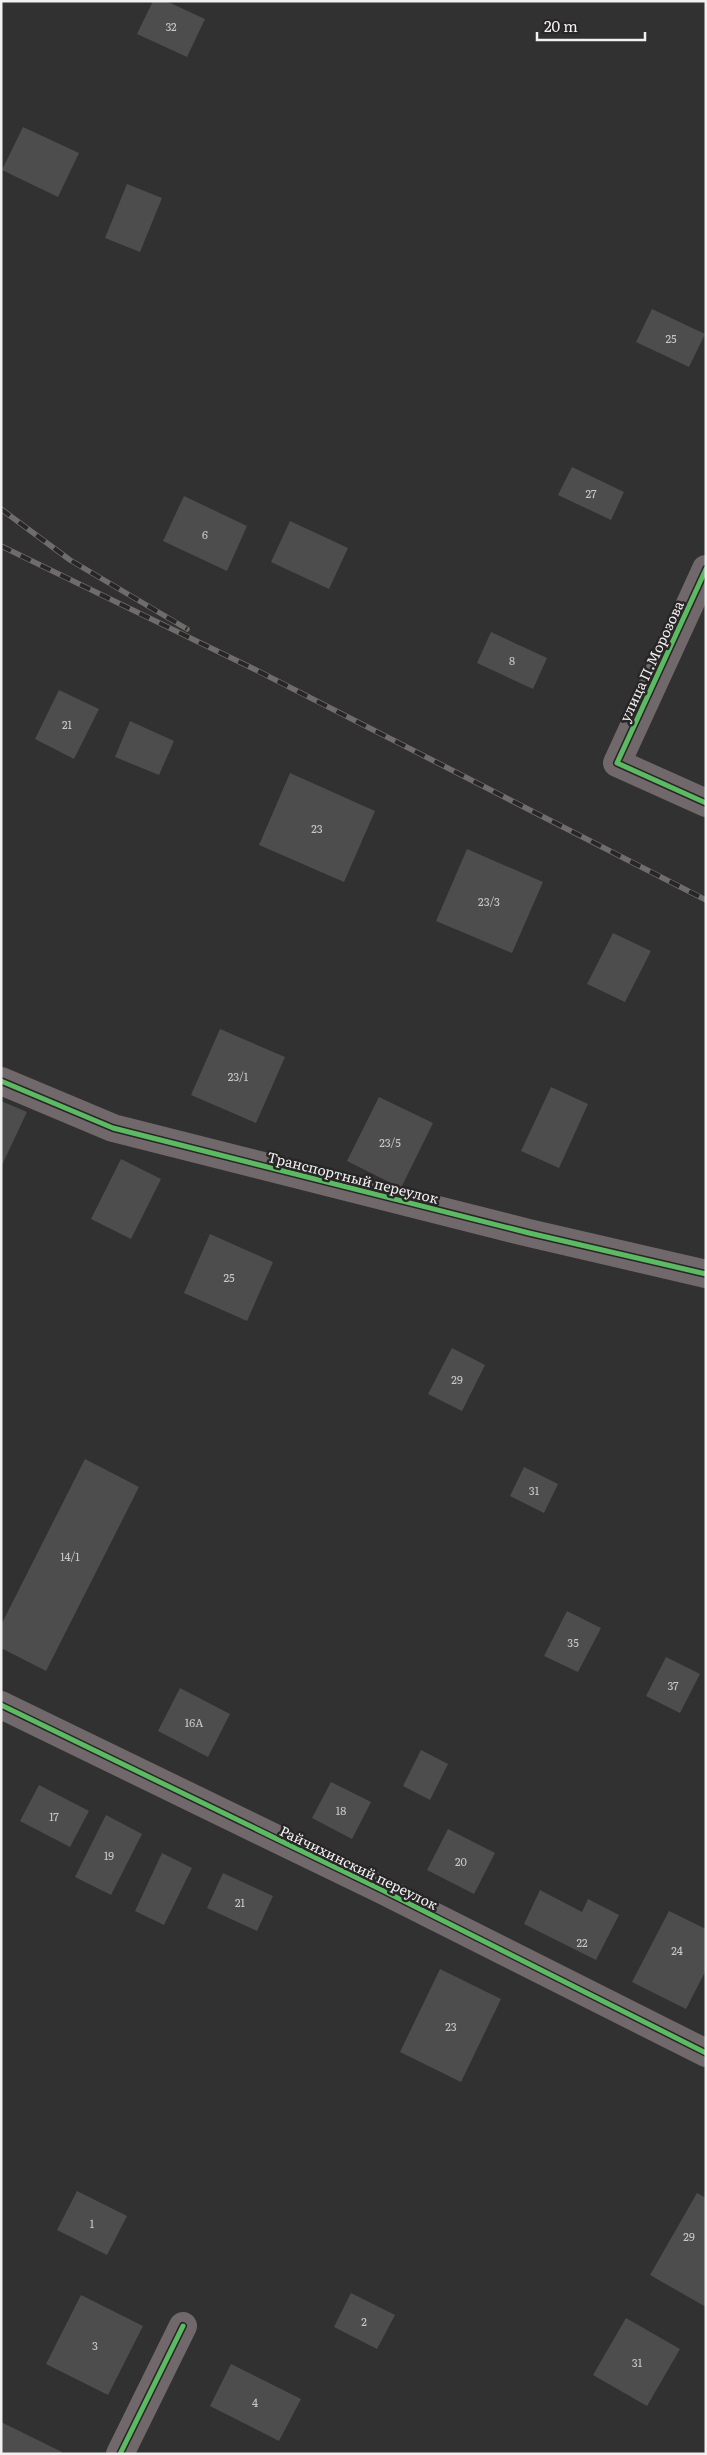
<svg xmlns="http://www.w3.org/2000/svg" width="707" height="2455" font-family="Literata,serif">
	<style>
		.building { fill: #4e4d4d }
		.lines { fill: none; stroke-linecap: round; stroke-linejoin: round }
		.street { stroke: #70686a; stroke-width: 28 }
		.rail-casing { stroke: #706c6c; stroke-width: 5.5 }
		.rail { stroke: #282626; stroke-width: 4; stroke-dasharray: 11; stroke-linecap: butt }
		.cycleway-casing { stroke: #282626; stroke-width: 8 }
		.cycleway { stroke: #5cba63; stroke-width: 5 }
		.labels { text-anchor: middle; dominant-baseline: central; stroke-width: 5; stroke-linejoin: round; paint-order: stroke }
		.number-label { font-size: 11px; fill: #c9c7c8 }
		.street-label { font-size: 14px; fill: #f2f0f1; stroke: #282626 }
	</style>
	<rect width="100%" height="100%" fill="#313131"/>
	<path class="building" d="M153,1H166L205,19L187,57L137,34Z
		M23,127L79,153L58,197L2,170Z
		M127,184L162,198L140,252L105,238Z
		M652,309L705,334L689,367L636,342Z
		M572,467L624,492L611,520L558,495Z
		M184,496L247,526L227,571L163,541Z
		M290,521L348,548L329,589L271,562Z
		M491,632L547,658L533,689L477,663Z
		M59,690L99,709L74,759L35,739Z
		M130,721L174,741L159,775L115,757Z
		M290,773L375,811L344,882L259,845Z
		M467,849L543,882L512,953L436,921Z
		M613,933L651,951L625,1002L587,984Z
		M220,1029L285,1057L256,1123L191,1095Z
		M551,1087L588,1104L559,1168L521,1151Z
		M379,1097L433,1123L401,1188L347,1161Z
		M1,1101L27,1112L1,1167Z
		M121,1159L161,1179L131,1239L91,1219Z
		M210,1234L273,1262L247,1321L184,1293Z
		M452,1348L485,1365L462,1411L428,1394Z
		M85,1459L139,1487L46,1671L1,1648V1625Z
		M524,1467L558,1484L544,1513L510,1496Z
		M567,1611L601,1628L578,1672L544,1656Z
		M666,1657L700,1674L680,1713L646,1696Z
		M180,1688L230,1714L208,1757L158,1731Z
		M421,1750L448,1764L430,1800L403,1786Z
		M331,1782L371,1802L352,1839L312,1818Z
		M39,1785L89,1811L70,1847L20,1821Z
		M106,1815L142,1834L111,1895L75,1877Z
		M448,1829L495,1853L474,1894L427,1870Z
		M162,1853L192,1868L164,1925L135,1911Z
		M223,1873L273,1896L257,1931L207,1908Z
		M540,1890L582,1912L588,1899L619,1915L596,1960L524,1924Z
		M669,1911L706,1929V1970L686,2009L632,1982Z
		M440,1969L501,1999L461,2082L400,2052Z
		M77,2191L127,2216L107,2255L57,2230Z
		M697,2193L706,2198V2307L650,2275Z
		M351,2293L395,2315L377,2349L334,2327Z
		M81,2295L143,2326L108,2395L46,2364Z
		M626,2318L680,2349L647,2406L593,2375Z
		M231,2364L301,2399L279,2441L210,2406Z
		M1,2422L62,2452L61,2454H1Z"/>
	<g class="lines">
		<path class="street" d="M706,569L617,763L706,803
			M1,1081L113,1128L529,1233L706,1274
			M1,1705L382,1890L706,2053
			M120,2454L183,2326"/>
		<g class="rail-casing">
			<path id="rail" d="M1,509L70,560L187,629
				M1,546L254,669L706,900"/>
		</g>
		<use href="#rail" class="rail"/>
		<g class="cycleway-casing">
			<path id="cycleway" d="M706,569L617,763L706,803
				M1,1081L113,1128L529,1233L706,1274
				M1,1705L382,1890L706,2053
				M120,2454L183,2326"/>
		</g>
		<use href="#cycleway" class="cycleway"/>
	</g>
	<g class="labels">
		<g class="number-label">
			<text x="171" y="26">32</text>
			<text x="671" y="338">25</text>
			<text x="591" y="493">27</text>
			<text x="205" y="534">6</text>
			<text x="512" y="660">8</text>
			<text x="67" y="724">21</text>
			<text x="317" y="828">23</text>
			<text x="489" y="901">23/3</text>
			<text x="238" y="1076">23/1</text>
			<text x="390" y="1142">23/5</text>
			<text x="229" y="1277">25</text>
			<text x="457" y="1379">29</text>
			<text x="534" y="1490">31</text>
			<text x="70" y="1556">14/1</text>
			<text x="573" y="1642">35</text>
			<text x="673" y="1685">37</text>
			<text x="194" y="1722">16А</text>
			<text x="341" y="1810">18</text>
			<text x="54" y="1816">17</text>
			<text x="109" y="1855">19</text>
			<text x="461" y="1861">20</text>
			<text x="240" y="1902">21</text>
			<text x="582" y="1942">22</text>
			<text x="677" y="1950">24</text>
			<text x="451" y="2026">23</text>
			<text x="92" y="2223">1</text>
			<text x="689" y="2236">29</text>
			<text x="364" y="2321">2</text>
			<text x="95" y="2345">3</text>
			<text x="637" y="2362">31</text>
			<text x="255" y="2402">4</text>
		</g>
		<g class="street-label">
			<text transform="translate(651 661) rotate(-65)">улица П.Морозова</text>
			<text transform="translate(353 1177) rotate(14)">Транспортный переулок</text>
			<text transform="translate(359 1867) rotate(26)">Райчихинский переулок</text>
		</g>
	</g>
	<rect width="707" height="2455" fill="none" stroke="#f2f0f1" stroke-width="5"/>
	<path d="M537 32v8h108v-8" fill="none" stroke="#f2f0f1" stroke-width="2.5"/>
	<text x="544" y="32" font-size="15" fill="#f2f0f1" stroke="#282626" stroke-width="4" paint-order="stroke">20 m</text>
</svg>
